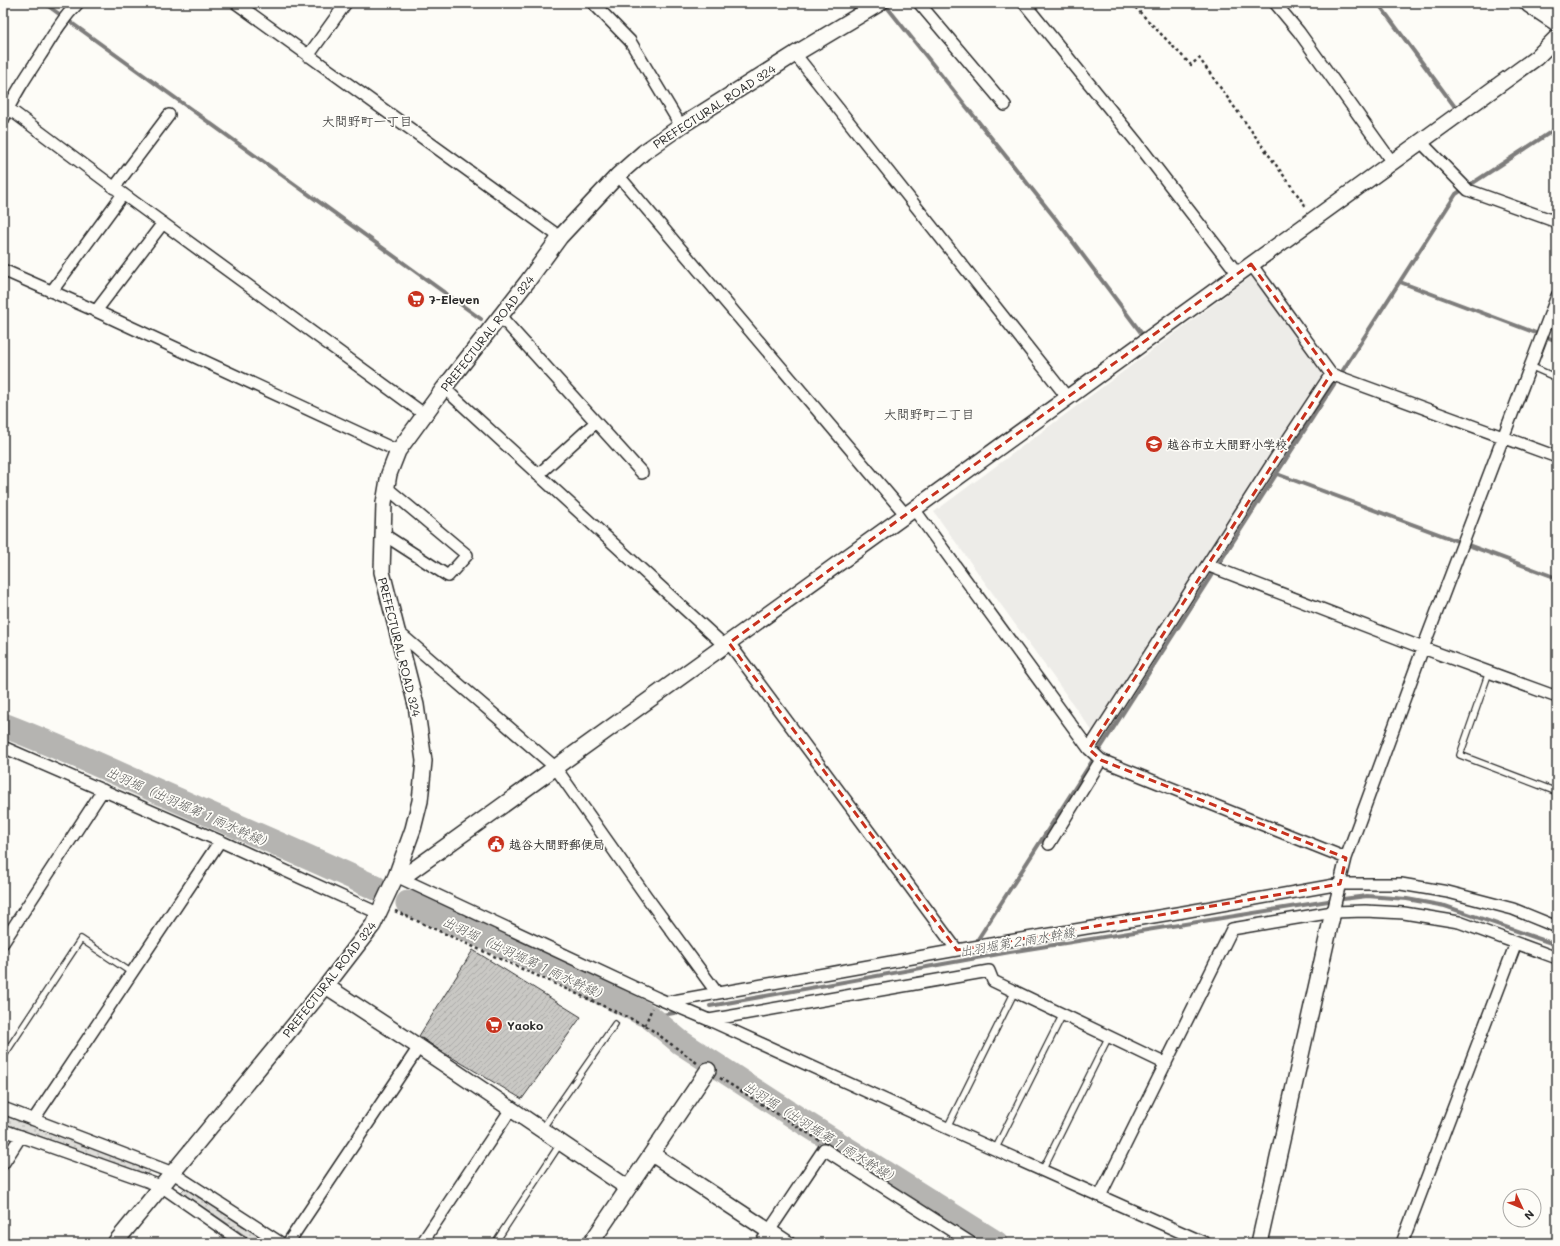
<svg xmlns="http://www.w3.org/2000/svg" width="1560" height="1246" font-family="Mali,'Klee One',sans-serif">
	<style>
		.built { fill: #edece8 }
		.grass { fill: url(#grass-dots); stroke: #858482 }
		.lines { fill: none; stroke-linecap: round; stroke-linejoin: round }
		.stream { stroke: #7e7d7b; stroke-width: 4 }
		.river { stroke: #b5b4b1; stroke-width: 25 }
		.building { fill: url(#building-hatch); stroke: #2b2b2b }
		.lane-casing { stroke: #2b2b2b; stroke-width: 8 }
		.street-casing { stroke: #2b2b2b; stroke-width: 14 }
		.secondary-casing { stroke: #2b2b2b; stroke-width: 18 }
		.highway-casing { stroke: #2b2b2b; stroke-width: 22 }
		.path { stroke: #2b2b2b; stroke-width: 2.5; stroke-dasharray: 3 3; stroke-linecap: butt }
		.lane { stroke: #fdfcf7; stroke-width: 5.5 }
		.street { stroke: #fdfcf7; stroke-width: 11 }
		.secondary { stroke: #fdfcf7; stroke-width: 15 }
		.highway { stroke: #fdfcf7; stroke-width: 19 }
		.marked { fill: none; stroke: #c8321e; stroke-width: 3; stroke-dasharray: 8 5; stroke-linejoin: round }
		.labels { text-anchor: middle; dominant-baseline: central; stroke-width: 3.5; stroke-linejoin: round; paint-order: stroke }
		.street-label { font-size: 12px; fill: #2b2b2b; stroke: #fdfcf7 }
		.poi-label { font-size: 12px; font-weight: bold; fill: #2b2b2b; stroke: #fdfcf7; text-anchor: start }
		.neighbourhood-label { font-size: 13px; fill: #2b2b2b; stroke: #fdfcf7 }
		.water-label { font-size: 13px; font-style: italic; fill: #5b5b5a; stroke: #fdfcf7 }
	</style>
	<defs>
		<pattern id="grass-dots" width="8" height="8" patternUnits="userSpaceOnUse"><rect width="8" height="8" fill="#dfdeda"/><path d="M2 2h.1M6 6h.1" fill="none" stroke="#c0bfbb" stroke-width="1.8" stroke-linecap="round"/></pattern>
		<pattern id="building-hatch" width="6" height="6" patternUnits="userSpaceOnUse"><rect width="6" height="6" fill="#c9c8c4"/><path d="M-1 1l2-2M0 6l6-6M5 7l2-2" fill="none" stroke="#adaca9"/></pattern>
	</defs>
	<rect width="100%" height="100%" fill="#fdfcf7"/>
	<filter id="ink" filterUnits="userSpaceOnUse"><feTurbulence type="fractalNoise" baseFrequency=".025" numOctaves="2"/><feDisplacementMap in="SourceGraphic" scale="8" xChannelSelector="R" yChannelSelector="G"/><feConvolveMatrix kernelMatrix="1 2 1 2 8 2 1 2 1" color-interpolation-filters="sRGB"/></filter>
	<g filter="url(#ink)">
		<path class="built" d="M1252,276L1328,375L1093,732L934,512Z"/>
		<path class="grass" d="M3,1115L151,1169L146,1175L3,1123Z
			M186,1187L269,1243H256L181,1192Z"/>
		<g class="lines">
			<path class="stream" d="M44,3L481,319
				M1378,3L1458,111
				M887,7L1055,218L1145,338
				M1400,282L1557,341
				M1277,474L1557,578
				M1343,899L1367,896L1407,899L1445,906L1557,945
				M980,957L978,939L1456,194L1557,128
				M710,1006L1010,952L1328,901
				M650,1017L674,1013"/>
			<path class="river" d="M3,725C64,748 122,776 182,802C247,831 312,858 376,888
				M408,903L545,964L644,1014
				M650,1017L680,1042L797,1118L996,1243"/>
		</g>
		<path class="building" d="M473,950L581,1017L522,1099L441,1051L419,1036Z"/>
		<g class="lines">
			<g class="lane-casing">
				<path id="lane" d="M1530,366L1557,378
					M1489,672L1460,755L1557,792
					M3,1057L81,939L132,973
					M947,1128L1015,991
					M542,1129L615,1024
					M995,1150L1063,1014
					M1042,1171L1109,1036
					M495,1243L560,1144"/>
			</g>
			<g class="street-casing">
				<path id="street" d="M236,3L560,237
					M593,3L630,41L681,126
					M919,3L1005,105
					M1024,3L1138,144L1238,274
					M1275,3L1299,32L1392,162
					M795,54L1067,397
					M308,56L346,3
					M8,108L123,194L424,414
					M3,120C13,96 28,74 42,53C53,35 63,18 78,3
					M1420,141L1468,190L1557,222
					M618,175L906,515
					M114,188L169,115
					M1251,264L1331,374L1557,457
					M3,270L96,311L398,451
					M52,291L123,194
					M96,311L163,223
					M500,316L642,473
					M444,388L725,646
					M538,475L596,422
					M914,509L1089,749L1101,760L1346,858
					M383,534L448,576L467,555L387,488
					M1207,565L1423,648L1557,697
					M396,630L555,767L646,896L717,993
					M729,643L957,950
					M3,747L220,841L378,913
					M1089,749L1275,459L1331,374
					M1049,844L1101,760
					M396,876L657,998L709,1020L947,1128L1205,1243
					M1333,912L1346,858L1423,648L1557,296
					M3,943L103,790
					M668,1002L985,945L1183,912L1340,884H1401L1448,892L1513,909L1557,927
					M709,1020L989,971L993,981L1166,1064
					M3,1108L173,1173L281,1243
					M34,1119L220,841
					M3,1130L161,1186L243,1243
					M3,1164L21,1136
					M1100,1196L1232,929L1333,912L1365,911L1404,913L1459,922L1557,958
					M288,1243L419,1047
					M422,1243L511,1109
					M761,1243L824,1149L971,1243
					M1402,1243L1516,943"/>
			</g>
			<g class="secondary-casing">
				<path id="secondary" d="M397,873L410,872L431,857L914,509L1536,58L1557,37
					M326,986L419,1047L628,1188
					M652,1154L787,1243
					M115,1243L326,986L373,925L396,876L413,829L420,801L424,761L416,705L382,572L384,503L389,474L398,451L444,388L527,282L560,237L618,175L644,152L681,126L795,54L880,3
					M591,1243L708,1070
					M1259,1243L1333,912"/>
			</g>
			<g class="highway-casing">
				<path id="highway" d="M1530,3L1557,21"/>
			</g>
			<path class="path" d="M1131,3L1191,65L1199,58L1307,208
				M395,911L645,1025L697,1063
				M645,1025L652,1008
				M720,1078L819,1140"/>
			<use href="#lane" class="lane"/>
			<use href="#street" class="street"/>
			<use href="#secondary" class="secondary"/>
			<use href="#highway" class="highway"/>
		</g>
	</g>
	<path class="marked" d="M1251,264L1331,374L1089,749L1101,760L1346,858L1340,884L957,950L729,643Z"/>
	<defs>
		<g id="supermarket-disc" transform="scale(0.9)"><circle r="9.5" fill="#c8321e" stroke="#fdfcf7"/><path d="M-6-5.5h2.5l.6 2H6L4.5 2H-2.5L-4.4-4H-6ZM-1.5 3.2a1.3 1.3 0 1 0 .1 0ZM3 3.2a1.3 1.3 0 1 0 .1 0Z" fill="#fff"/></g>
		<g id="school-disc" transform="scale(0.9)"><circle r="9.5" fill="#c8321e" stroke="#fdfcf7"/><path d="M0-5L7-2L0 1L-7-2ZM-4 1L0 2.5L4 1V4Q0 6-4 4Z" fill="#fff"/></g>
		<g id="civic-disc" transform="scale(0.9)"><circle r="9.5" fill="#c8321e" stroke="#fdfcf7"/><path d="M-.6-6.5H3V-4.5H.6V-3L4-1V1h2V6H-6V1h2V-1L-.6-3ZM-1.2 2.5V6h2.4V2.5Z" fill="#fff"/></g>
	</defs>
	<g fill-rule="evenodd">
		<use href="#supermarket-disc" x="416" y="299"/>
		<use href="#school-disc" x="1154" y="444"/>
		<use href="#civic-disc" x="496" y="844"/>
		<use href="#supermarket-disc" x="494" y="1025"/>
	</g>
	<g class="labels">
		<g class="street-label">
			<text transform="translate(714 106) rotate(-33)">PREFECTURAL ROAD 324</text>
			<text transform="translate(487 333) rotate(-52)">PREFECTURAL ROAD 324</text>
			<text transform="translate(400 647) rotate(76)">PREFECTURAL ROAD 324</text>
			<text transform="translate(329 979) rotate(-52)">PREFECTURAL ROAD 324</text>
		</g>
		<g class="poi-label">
			<text x="429" y="299">7-Eleven</text>
			<text x="1167" y="444">越谷市立大間野小学校</text>
			<text x="509" y="844">越谷大間野郵便局</text>
			<text x="507" y="1025">Yaoko</text>
		</g>
		<g class="neighbourhood-label">
			<text x="367" y="120">大間野町一丁目</text>
			<text x="929" y="413">大間野町二丁目</text>
		</g>
		<g class="water-label">
			<text transform="translate(190 807) rotate(24)">出羽堀（出羽堀第１雨水幹線）</text>
			<text transform="translate(1017 941) rotate(-10)">出羽堀第２雨水幹線</text>
			<text transform="translate(526 958) rotate(25)">出羽堀（出羽堀第１雨水幹線）</text>
			<text transform="translate(822 1132) rotate(32)">出羽堀（出羽堀第１雨水幹線）</text>
		</g>
	</g>
	<rect width="1560" height="1246" fill="none" stroke="#fdfcf7" stroke-width="16"/>
	<rect x="8" y="8" width="1544" height="1230" fill="none" stroke="#2b2b2b" stroke-width="1.5" filter="url(#ink)"/>
	<g transform="translate(1522 1208) rotate(134)"><circle r="19" fill="#fdfcf7" stroke="#a9a8a5"/>
	<path d="M0-3L7 15L0 10L-7 15Z" fill="#c8321e"/>
	<text y="-6" font-size="11" font-weight="bold" text-anchor="middle" fill="#2b2b2b">N</text>
	</g>
</svg>
